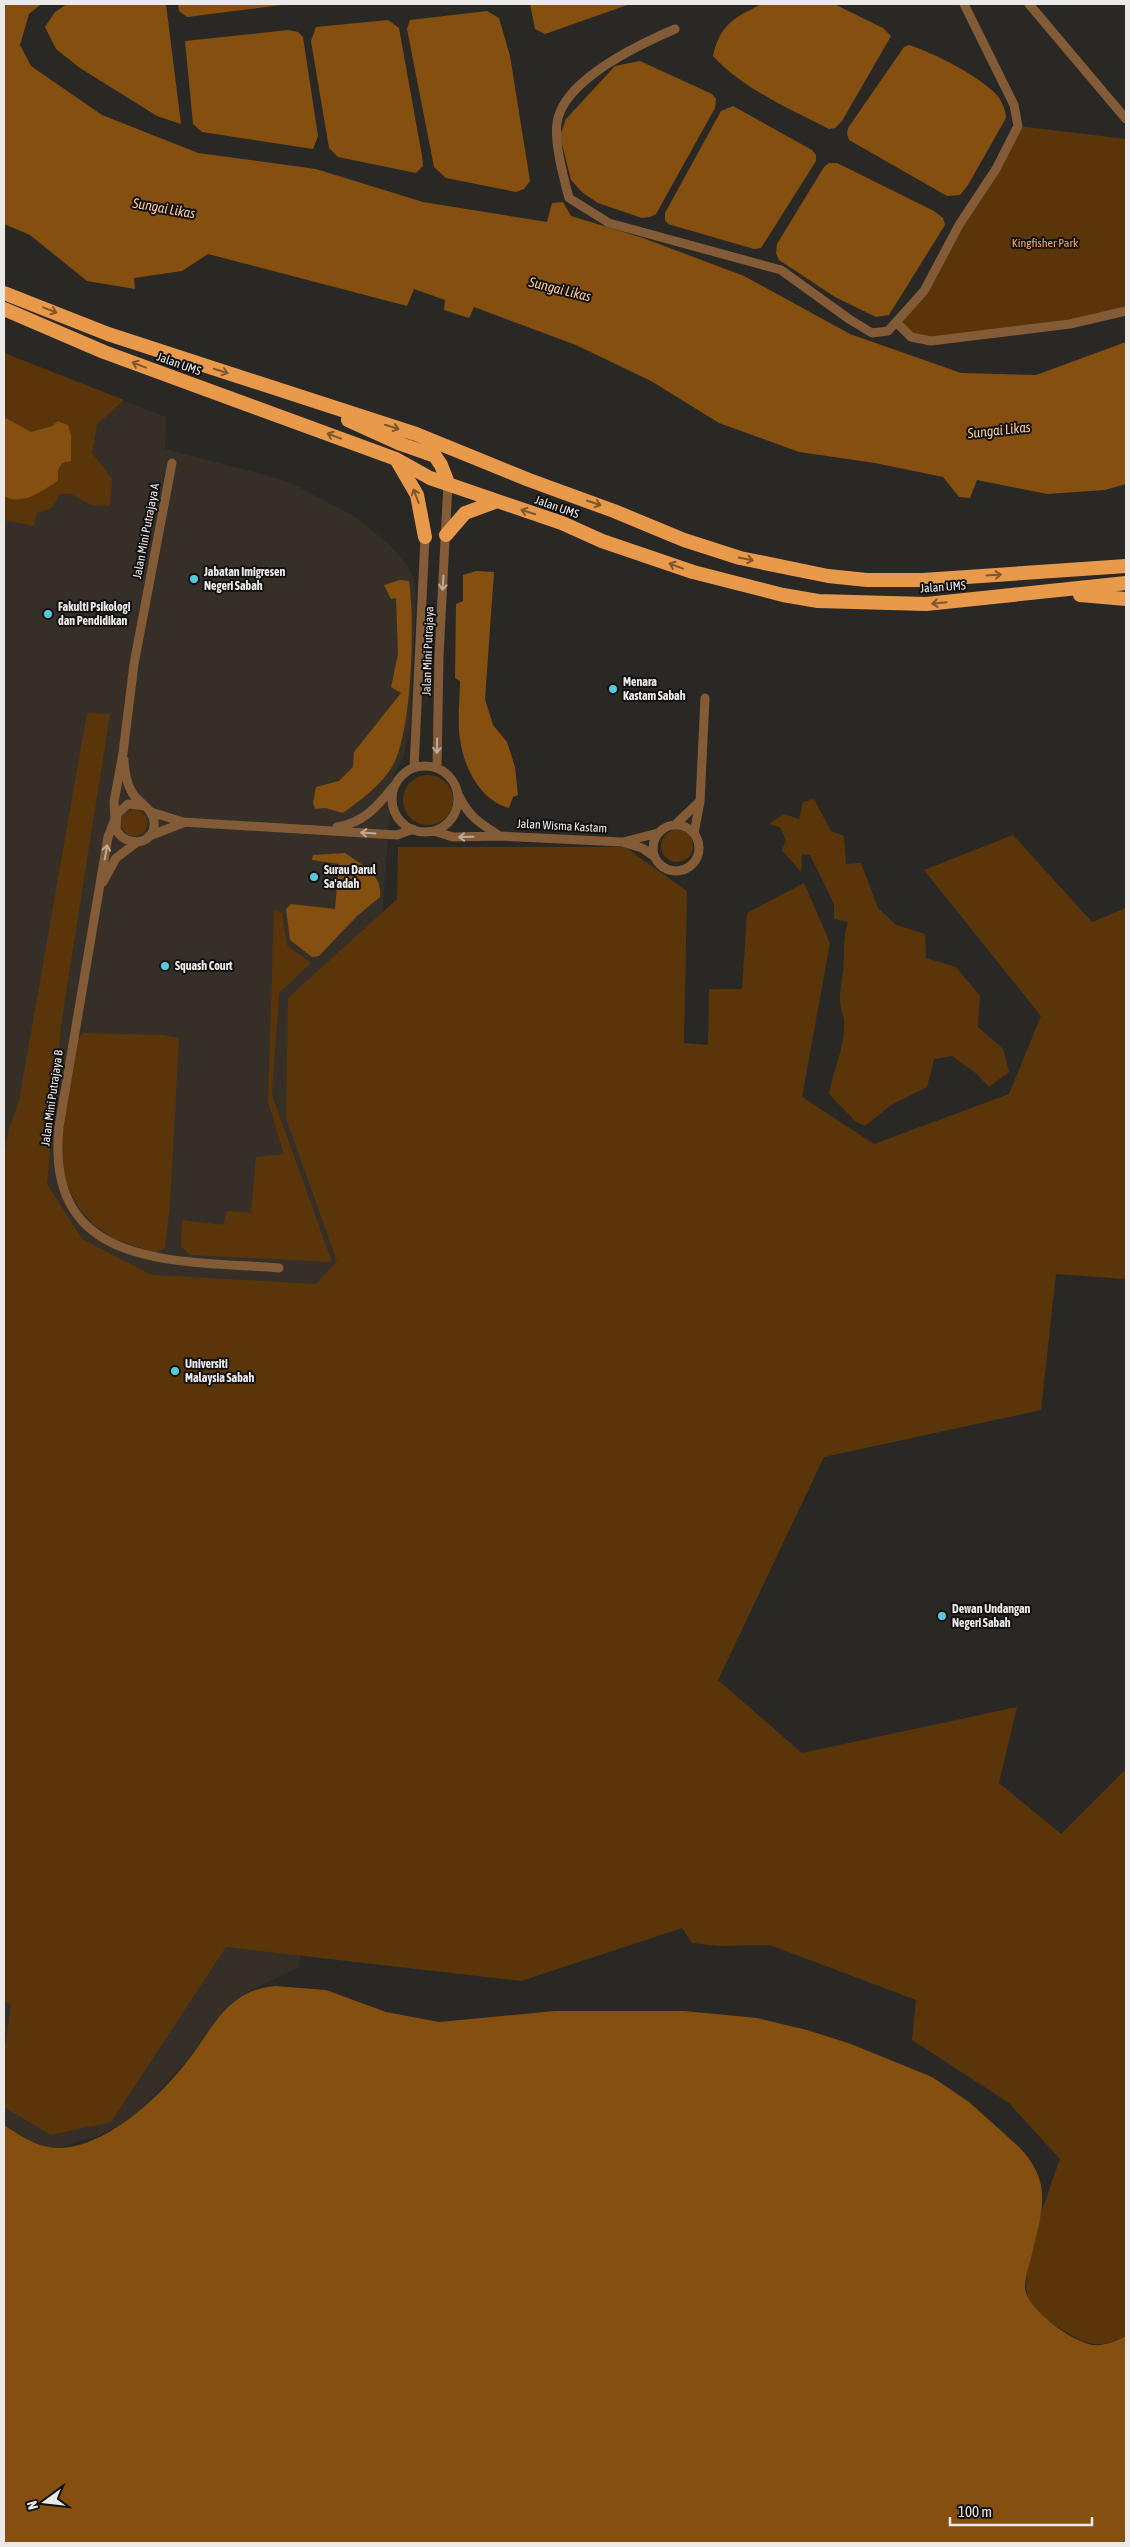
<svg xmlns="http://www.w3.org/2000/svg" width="1130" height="2547" font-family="'Asap Condensed',sans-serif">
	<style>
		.built { fill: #362f28 }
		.green { fill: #5b350a }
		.water { fill: #854f10 }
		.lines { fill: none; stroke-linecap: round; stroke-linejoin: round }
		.minor { stroke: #835c37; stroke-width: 9 }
		.trunk { stroke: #e89a4a; stroke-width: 14 }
		.oneway { stroke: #7d562d }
		.oneway2 { stroke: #bdaa98 }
		.poi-dot { fill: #56c9e0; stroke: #121110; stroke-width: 2 }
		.labels { text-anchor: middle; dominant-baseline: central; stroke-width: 4; stroke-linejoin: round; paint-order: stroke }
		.park-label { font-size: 12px; fill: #f9aa5c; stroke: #121110 }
		.street-label { font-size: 12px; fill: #eceae8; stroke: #121110 }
		.poi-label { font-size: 12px; font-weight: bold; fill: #eceae8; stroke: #121110; text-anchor: start }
		.water-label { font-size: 14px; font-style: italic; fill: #f7c69b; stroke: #121110 }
	</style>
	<rect width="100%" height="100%" fill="#2a2825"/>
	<path class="built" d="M4,353L166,417L165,449L287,481L352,515L390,545L407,565L414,579L416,602L409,731L403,758L393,775L299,1967L245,1993L226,2007L187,2061L132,2118L101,2135L57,2148L47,2147L29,2140L4,2125Z"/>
	<path class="green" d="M1018,126L1126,139V311L949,339L911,337L897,323L924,291Z
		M4,353L124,400L97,424L92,453L112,479L110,506L91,505L71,494H60L52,508L37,513L34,526L4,520V496C22,506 42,490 58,481V470L62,463L71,461V435L68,425L58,421L52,426L31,432L4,417Z
		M87,713L110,714L61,1025L47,1184L82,1239L152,1275L316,1284L337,1261L286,1118L288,998L397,899L398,847H625L687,891L684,1043L708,1045L709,989H742L747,913L804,883L830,943L802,1097L874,1144L1009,1094L1041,1016L924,870L1013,835L1092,922L1126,908V1279L1056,1274L1041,1410L824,1457L718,1680L802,1753L1017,1707L999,1783L1061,1834L1126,1769V2336C1099,2348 1091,2347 1066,2332C1054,2325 1037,2315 1030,2303C1015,2277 1050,2188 1060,2159L1009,2103L912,2040L916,2000L770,1945L718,1946L692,1943L682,1928L521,1981L226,1947L111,2122L51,2135L4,2107V2054L11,2006L4,2000V1160L8,1132L19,1101Z
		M403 800a25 25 0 1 1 50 0a25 25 0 1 1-50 0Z
		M814,799L831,831L844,836L846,864L861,863L878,908L896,925L925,934L926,958L956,967L980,996L978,1027L1003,1049L1009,1072L989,1087L977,1074L952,1056L934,1059L927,1087L891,1105L865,1126L855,1121L829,1094C833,1069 845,1049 844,1022C844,1016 841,1009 840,1003C839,993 842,982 843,972C845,953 842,940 848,922L834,919V904L810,855L802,854L801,872L782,850L786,841L780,827L769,824L784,814L799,819L803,802Z
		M121 823a13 13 0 1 1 26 0a13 13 0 1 1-26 0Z
		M661 846a16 16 0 1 1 32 0a16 16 0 1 1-32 0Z
		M274,910L282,913L287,945L311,963L279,993L272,1095L332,1262L190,1255L181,1246L182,1220L223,1225L227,1211L251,1213L256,1157L284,1154L268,1102Z
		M83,1033L163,1035L179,1038L170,1204L165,1248L155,1253L112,1238L93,1224L79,1208L64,1181L59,1149L77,1039Z"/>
	<path class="water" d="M4,4H41L29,14L20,45L31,66L102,115L198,153L316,169L423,202L547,222L552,203L563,202L571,216L643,238L744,276L850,334L961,373L1036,375L1126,342V484L1105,490L1047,494L977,480L970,498L959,497L943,477L875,463L799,452L719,423L651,381L576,345L474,307L469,318L444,310L445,300L414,289L407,306L208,254L182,271L134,278L135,289L87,281L30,235L4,224Z
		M67,4H166L181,124L157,116L80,68L56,49L45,27L55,12Z
		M178,4H290L187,17L179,11Z
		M530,4H630L545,34L535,29Z
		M762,4H834L883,28L891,36L842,121L835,128L829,129C790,109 743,89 713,56C720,24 735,17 762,4Z
		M487,11L499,18L510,56L530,181L524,189L516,192L446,178L434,167L407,29L410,20Z
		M388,20L399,28L422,156L423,166L416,173L338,157L329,148L311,41L316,27Z
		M288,30L298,32L303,37L318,136L313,149L202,132L193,124L185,41Z
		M909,45C936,54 975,74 995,93C1001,99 1006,110 1006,118L968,185L960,195L947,196L849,140L847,134L848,128L904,47Z
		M640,61L712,94L716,99L715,108L656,214L650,217L642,218L598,203L583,193L571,180L560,136L566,119L615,66Z
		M733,106L812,150L816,155V161L761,248L754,249L668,224L665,220V213L721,111Z
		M829,163H837L934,211L943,218L945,225L889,315L876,317L835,297L779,260L776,253L777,244L824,167Z
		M4,417L31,432L52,426L58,421L68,425L71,435V461L62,463L58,470V481C43,490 22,507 4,496Z
		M476,571L494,572L485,699L493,725L507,742L515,767L518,795L513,797L509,808C480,800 464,768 460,739C457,721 460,699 460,681L455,678L456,604L463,601V575Z
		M400,580L409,581C415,621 412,728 394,763C384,783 361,800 343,813L325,808L315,809L313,803L316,787L339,781L353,767L354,752L401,693L391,687L398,654L396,598L391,599L384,585Z
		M345,853C362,865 383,874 380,897L357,916L319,956L312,957L290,940L286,909L291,904L335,909L339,864L312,860L313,855Z
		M275,1986L326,1990L386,2012L439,2022L555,2011H684L757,2018L807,2030L851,2044L932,2077L969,2102L1019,2147C1055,2185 1041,2213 1031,2258C1028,2268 1025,2278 1025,2288C1027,2310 1073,2342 1093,2345C1105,2346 1116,2341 1126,2336V2543H4V2125C18,2134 32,2144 48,2147C99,2156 161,2096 189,2059C215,2025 228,1990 275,1986Z"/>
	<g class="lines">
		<path class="minor" d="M1029,4L1126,119
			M675,29C640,44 563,80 557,123C554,143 564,179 569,198L609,223L781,270L849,319L872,333L888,331L924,291L959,225L996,169L1018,126L1014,105L964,4
			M897,323L911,337L931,341L1070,324L1126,311
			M172,463L134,664L123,753L114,802L115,819L108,837L59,1127C44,1271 177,1260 279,1268
			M124,760C125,772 126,783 133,794C139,803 152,808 154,821C157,845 125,849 116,829L117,814L128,804L145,806
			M392 799a33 33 0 1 1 66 0a33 33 0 1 1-66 0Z
			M414,768L425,537
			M437,768L439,656L448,483
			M459,796C469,817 481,824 500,836
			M151,812L183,822L397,835L413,829
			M676,824L699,802
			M653 848a23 23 0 1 1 46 0a23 23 0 1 1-46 0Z
			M337,827C363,823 377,807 393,787
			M434,831L453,837L500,836L622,842L642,848L655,857
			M694,833L700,802L705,698
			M149,836L183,823
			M623,842L658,833
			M103,882L116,858L136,843"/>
		<path class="trunk" d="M4,293L108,334L416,434L529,480L614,511L684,540L740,558L828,576L867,580H923L1126,566
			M4,309L104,352L396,459L430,478L562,523L602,541L693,572L783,595L818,601L926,604L1126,583
			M348,420L401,444L435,456L441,465L448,483
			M396,459L417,495L425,537
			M446,535L465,513L495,502
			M1080,595L1126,599"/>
	</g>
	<defs><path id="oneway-shaft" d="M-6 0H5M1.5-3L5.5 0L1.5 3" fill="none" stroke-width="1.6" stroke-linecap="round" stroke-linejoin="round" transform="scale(1.25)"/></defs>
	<g class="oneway">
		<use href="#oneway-shaft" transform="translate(50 310) rotate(21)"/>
		<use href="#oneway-shaft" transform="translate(139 365) rotate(-159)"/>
		<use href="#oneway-shaft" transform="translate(221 371) rotate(18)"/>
		<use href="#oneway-shaft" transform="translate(392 427) rotate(17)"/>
		<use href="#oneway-shaft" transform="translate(334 436) rotate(-159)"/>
		<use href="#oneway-shaft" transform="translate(416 496) rotate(-111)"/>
		<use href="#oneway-shaft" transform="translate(594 503) rotate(19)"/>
		<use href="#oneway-shaft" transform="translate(528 512) rotate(-162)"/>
		<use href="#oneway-shaft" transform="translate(746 559) rotate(12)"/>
		<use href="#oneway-shaft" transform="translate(676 566) rotate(-159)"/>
		<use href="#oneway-shaft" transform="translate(994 575) rotate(-4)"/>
		<use href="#oneway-shaft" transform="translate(939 603) rotate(174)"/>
	</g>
	<g class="oneway2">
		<use href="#oneway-shaft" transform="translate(443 583) rotate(94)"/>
		<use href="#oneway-shaft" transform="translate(437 746) rotate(91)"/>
		<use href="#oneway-shaft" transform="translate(368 833) rotate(-176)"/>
		<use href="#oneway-shaft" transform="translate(466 837) rotate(179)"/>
		<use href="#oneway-shaft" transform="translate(106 852) rotate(-80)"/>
	</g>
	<g class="poi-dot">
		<circle cx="194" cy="579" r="5"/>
		<circle cx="48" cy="614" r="5"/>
		<circle cx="613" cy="689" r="5"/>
		<circle cx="314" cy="877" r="5"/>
		<circle cx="165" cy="966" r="5"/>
		<circle cx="175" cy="1371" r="5"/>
		<circle cx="942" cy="1616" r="5"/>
	</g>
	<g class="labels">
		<g class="park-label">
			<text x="1045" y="243">Kingfisher Park</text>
		</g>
		<g class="street-label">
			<text transform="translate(179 364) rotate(20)">Jalan UMS</text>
			<text transform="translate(557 507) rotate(20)">Jalan UMS</text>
			<text transform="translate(146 531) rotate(-79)">Jalan Mini Putrajaya A</text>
			<text transform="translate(943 587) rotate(-4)">Jalan UMS</text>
			<text transform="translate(428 651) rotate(-88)">Jalan Mini Putrajaya</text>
			<text transform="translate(562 826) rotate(3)">Jalan Wisma Kastam</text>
			<text transform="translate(52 1098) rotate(-82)">Jalan Mini Putrajaya B</text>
		</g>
		<g class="poi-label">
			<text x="204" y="572">Jabatan Imigresen<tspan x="204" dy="14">Negeri Sabah</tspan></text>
			<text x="58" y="607">Fakulti Psikologi<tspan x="58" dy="14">dan Pendidikan</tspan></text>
			<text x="623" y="682">Menara<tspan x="623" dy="14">Kastam Sabah</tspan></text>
			<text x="324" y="870">Surau Darul<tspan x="324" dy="14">Sa'adah</tspan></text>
			<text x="175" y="966">Squash Court</text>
			<text x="185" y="1364">Universiti<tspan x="185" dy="14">Malaysia Sabah</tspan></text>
			<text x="952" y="1609">Dewan Undangan<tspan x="952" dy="14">Negeri Sabah</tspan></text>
		</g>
		<g class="water-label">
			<text transform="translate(164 208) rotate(10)">Sungai Likas</text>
			<text transform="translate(560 289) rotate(14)">Sungai Likas</text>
			<text transform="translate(999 430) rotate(-6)">Sungai Likas</text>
		</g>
	</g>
	<rect width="1130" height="2547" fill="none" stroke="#eceae8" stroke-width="10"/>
	<g transform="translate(45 2502) rotate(255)" stroke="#121110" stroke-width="4" paint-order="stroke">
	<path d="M0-4L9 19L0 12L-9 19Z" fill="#eceae8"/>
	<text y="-8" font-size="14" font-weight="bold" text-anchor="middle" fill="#eceae8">N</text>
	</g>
	<path d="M950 2517v8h142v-8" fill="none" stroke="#eceae8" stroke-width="2.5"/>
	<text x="958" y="2517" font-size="15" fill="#eceae8" stroke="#121110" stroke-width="4" paint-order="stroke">100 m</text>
</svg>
